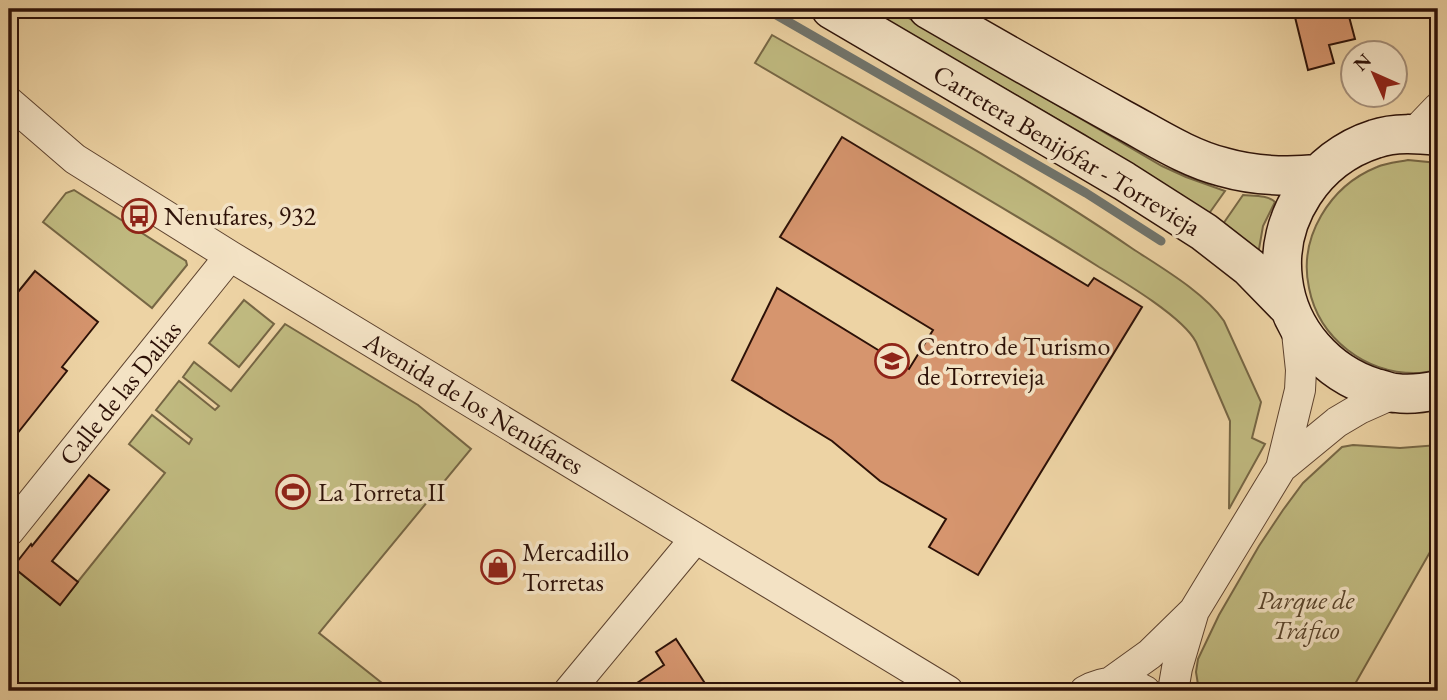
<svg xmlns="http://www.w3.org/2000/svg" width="1447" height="700" font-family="'EB Garamond',serif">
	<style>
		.green { fill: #c0ba80; stroke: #766644; stroke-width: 2 }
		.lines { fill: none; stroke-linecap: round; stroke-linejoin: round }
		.stream { stroke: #70746c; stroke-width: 9 }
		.building { fill: #d6956e; stroke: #2d1107; stroke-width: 2 }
		.minor-casing { stroke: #5d422e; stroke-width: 32 }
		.secondary-casing { stroke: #2d1107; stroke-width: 41 }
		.minor { stroke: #f3e2c4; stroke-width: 30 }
		.secondary { stroke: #f3e2c4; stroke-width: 38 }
		.labels { text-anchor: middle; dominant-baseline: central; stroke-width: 7; stroke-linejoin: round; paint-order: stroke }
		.street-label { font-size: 26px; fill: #2d1107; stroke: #f3e2c4 }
		.poi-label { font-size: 26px; fill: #2d1107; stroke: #f3e2c4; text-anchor: start }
		.park-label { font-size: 26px; font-style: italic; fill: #59442b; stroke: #f3e2c4 }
	</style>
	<rect width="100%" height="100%" fill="#edd3a4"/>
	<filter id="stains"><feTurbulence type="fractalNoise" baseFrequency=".00286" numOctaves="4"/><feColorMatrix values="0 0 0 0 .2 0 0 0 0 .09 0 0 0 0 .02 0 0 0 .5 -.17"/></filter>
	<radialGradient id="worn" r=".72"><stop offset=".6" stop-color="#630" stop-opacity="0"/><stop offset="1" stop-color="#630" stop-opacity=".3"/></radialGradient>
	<path class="green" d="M866,9H893L1162,166L1186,177L1225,191L1208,215L1085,135Z
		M772,35C893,104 1018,170 1133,249C1162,268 1205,293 1224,321L1261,402L1252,438L1265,444L1229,509L1230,421L1196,342C1183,317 1124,282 1099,267C987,196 870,131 755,63Z
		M1408,160L1438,163V370C1431,371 1424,373 1417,373C1366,374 1319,339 1309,288C1298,237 1330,186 1377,167C1386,163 1398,162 1408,160Z
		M74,190L186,261L187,265L152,308L43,222L66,193Z
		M1243,195C1254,196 1268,195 1275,202L1263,226L1259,249L1257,250L1223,224Z
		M244,300L274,324L239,367L209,343Z
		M285,324L418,405L471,449L319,633L392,691H9V573L13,567L60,604L165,473L129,444L152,415L189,444L192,439L156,410L179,381L215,410L219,406L183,377L194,362L231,391Z
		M1353,445L1400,448L1438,445V538L1351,691H1199L1196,672L1198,659L1219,615L1259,546L1283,510L1303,483L1342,447Z"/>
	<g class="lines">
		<path class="stream" d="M766,9L1086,193L1161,241"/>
	</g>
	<path class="building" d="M1293,9H1347L1355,39L1329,45L1334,63L1308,70Z
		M842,137L1088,286L1094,278L1142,307L978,575L929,547L946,519L880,481L832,441L732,380L777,288L909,369L933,330L780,237Z
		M35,271L98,322L62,367L67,371L9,444V303Z
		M89,475L109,490L52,561L78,582L60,605L13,567L31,544L32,546Z
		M676,639L710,691H625L664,665L656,652Z"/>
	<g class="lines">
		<g class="minor-casing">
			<path id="minor" d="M9,102L75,159L230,256L948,691
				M1414,133L1438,108
				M1281,468L1300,390L1301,370L1296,323
				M9,531L230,256
				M1111,682L1150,654L1194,611L1281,468L1337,422L1359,409L1395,393
				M569,691L695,539
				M1085,691C1104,680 1126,679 1145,691
				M1173,691L1177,668L1193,614"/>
		</g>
		<g class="secondary-casing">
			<path id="secondary" d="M831,9L1124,181L1204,232L1249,267L1290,309
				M928,9C992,46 1057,83 1122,119C1154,136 1187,158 1223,167C1254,176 1286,177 1318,174
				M1438,136C1418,134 1395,132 1375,139C1315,158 1275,218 1283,280C1289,331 1327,373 1375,388C1382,389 1389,393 1396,393C1410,395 1424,393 1438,390"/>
		</g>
		<use href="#minor" class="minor"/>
		<use href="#secondary" class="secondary"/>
	</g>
	<defs>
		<g id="bus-ring" transform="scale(1.75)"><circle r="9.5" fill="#f3e2c4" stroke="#8f2418" stroke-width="1.5"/><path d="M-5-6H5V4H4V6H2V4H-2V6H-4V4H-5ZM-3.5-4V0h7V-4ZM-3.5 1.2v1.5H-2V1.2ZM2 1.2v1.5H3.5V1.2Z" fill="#8f2418"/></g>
		<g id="university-ring" transform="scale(1.75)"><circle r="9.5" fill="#f3e2c4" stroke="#8f2418" stroke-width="1.5"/><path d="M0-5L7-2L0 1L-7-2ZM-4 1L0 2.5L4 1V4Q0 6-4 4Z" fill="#8f2418"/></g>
		<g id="stadium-ring" transform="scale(1.75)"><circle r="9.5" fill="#f3e2c4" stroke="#8f2418" stroke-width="1.5"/><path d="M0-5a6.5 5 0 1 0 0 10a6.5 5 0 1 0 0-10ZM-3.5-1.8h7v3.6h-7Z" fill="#8f2418"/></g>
		<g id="shop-ring" transform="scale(1.75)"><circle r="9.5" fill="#f3e2c4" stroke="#8f2418" stroke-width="1.5"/><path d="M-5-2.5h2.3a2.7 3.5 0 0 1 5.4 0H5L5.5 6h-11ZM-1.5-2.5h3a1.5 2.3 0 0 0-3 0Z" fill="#8f2418"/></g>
	</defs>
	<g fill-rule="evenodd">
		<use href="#bus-ring" x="139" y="216"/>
		<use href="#university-ring" x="892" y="361"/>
		<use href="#stadium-ring" x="293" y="492"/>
		<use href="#shop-ring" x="498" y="567"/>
	</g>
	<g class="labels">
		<g class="street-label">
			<text transform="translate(1067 150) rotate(31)">Carretera Benijófar - Torrevieja</text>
			<text transform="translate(120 393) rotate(-51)">Calle de las Dalias</text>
			<text transform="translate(474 403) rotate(31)">Avenida de los Nenúfares</text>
		</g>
		<g class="poi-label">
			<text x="164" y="216">Nenufares, 932</text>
			<text x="917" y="346">Centro de Turismo<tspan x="917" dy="30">de Torrevieja</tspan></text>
			<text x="318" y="492">La Torreta II</text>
			<text x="522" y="552">Mercadillo<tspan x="522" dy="30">Torretas</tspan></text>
		</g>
		<g class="park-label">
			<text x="1306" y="600">Parque de<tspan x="1306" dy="30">Tráfico</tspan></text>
		</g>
	</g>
	<rect width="1447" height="700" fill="none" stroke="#edd3a4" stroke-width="35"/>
	<rect x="10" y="10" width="1426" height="679" fill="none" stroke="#2d1107" stroke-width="3.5"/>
	<rect x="18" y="18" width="1412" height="665" fill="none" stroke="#2d1107" stroke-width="2"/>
	<g transform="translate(1374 74) rotate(315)"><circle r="33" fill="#f3e2c4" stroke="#a48e78" stroke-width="2"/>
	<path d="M0-5L12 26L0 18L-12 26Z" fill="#8f2418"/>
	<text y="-10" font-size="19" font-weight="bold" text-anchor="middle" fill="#2d1107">N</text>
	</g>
	<rect width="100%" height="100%" filter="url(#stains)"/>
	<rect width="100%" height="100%" fill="url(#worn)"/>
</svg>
